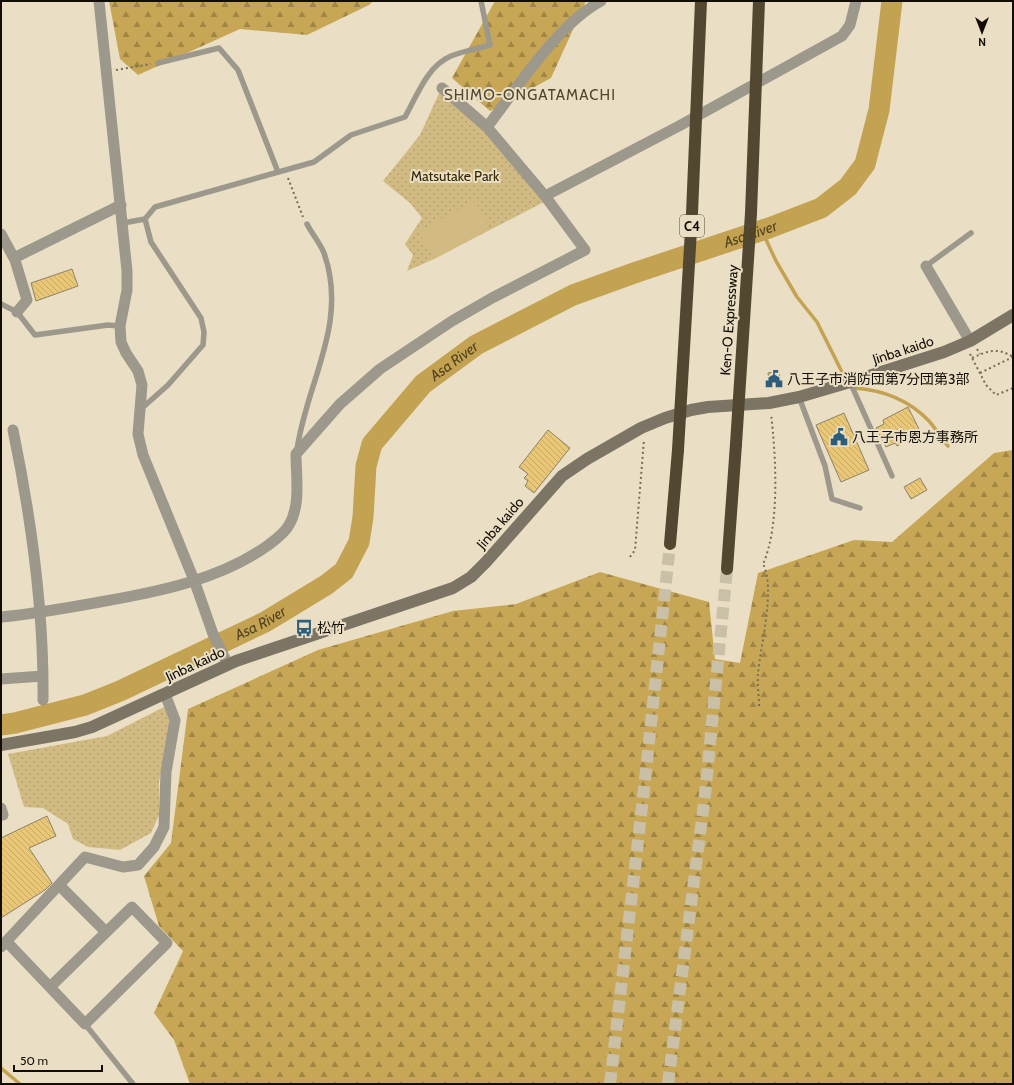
<svg xmlns="http://www.w3.org/2000/svg" width="1014" height="1085" font-family="Cabin,'Noto Sans JP',sans-serif">
	<style>
		.forest { fill: url(#forest-firs) }
		.park { fill: url(#park-dots) }
		.garden { fill: #d2ba83 }
		.lines { fill: none; stroke-linecap: round; stroke-linejoin: round }
		.stream { stroke: #c3a251; stroke-width: 3.5 }
		.river { stroke: #c3a251; stroke-width: 21 }
		.building { fill: url(#building-back-hatch); stroke: #8d836a }
		.motorway-tunnel { stroke: #c9c0a7; stroke-width: 12; stroke-dasharray: 12 6; stroke-linecap: butt }
		.path { stroke: #746d5c; stroke-width: 2; stroke-dasharray: 2 3; stroke-linecap: butt }
		.service { stroke: #9d988c; stroke-width: 5.5 }
		.minor { stroke: #9d988c; stroke-width: 11 }
		.secondary { stroke: #7c7565; stroke-width: 12 }
		.motorway { stroke: #524831; stroke-width: 12 }
		.motorway-bridge { stroke: #524831; stroke-width: 12 }
		.labels { text-anchor: middle; dominant-baseline: central; stroke-width: 4; stroke-linejoin: round; paint-order: stroke }
		.shield { fill: #eadfc4; stroke: #524c3e; stroke-width: 1 }
		.shield-label { font-size: 13px; font-weight: bold; fill: #110d05 }
		.park-label { font-size: 14px; fill: #362803; stroke: #eadfc4 }
		.street-label { font-size: 14px; fill: #110d05; stroke: #eadfc4 }
		.poi-label { font-size: 14px; fill: #110d05; stroke: #eadfc4; text-anchor: start }
		.neighbourhood-label { font-size: 15px; letter-spacing: 1px; fill: #50462f; stroke: #eadfc4 }
		.water-label { font-size: 15px; font-style: italic; fill: #524421; stroke: #eadfc4 }
	</style>
	<defs>
		<pattern id="forest-firs" width="22" height="20" patternUnits="userSpaceOnUse"><rect width="22" height="20" fill="#c7a755"/><path d="M5 1l3.5 6h-7zM16 11l3.5 6h-7z" fill="#a08644"/></pattern>
		<pattern id="park-dots" width="8" height="8" patternUnits="userSpaceOnUse"><rect width="8" height="8" fill="#d2ba83"/><path d="M2 2h.1M6 6h.1" fill="none" stroke="#b39f70" stroke-width="1.8" stroke-linecap="round"/></pattern>
		<pattern id="building-back-hatch" width="6" height="6" patternUnits="userSpaceOnUse"><rect width="6" height="6" fill="#e9c776"/><path d="M-1 5l2 2M0 0l6 6M5-1l2 2" fill="none" stroke="#c7aa65"/></pattern>
	</defs>
	<rect width="100%" height="100%" fill="#eadfc4"/>
	<path class="forest" d="M109,1H373L369,5L307,35L240,29L138,75L120,59Z
		M495,1H586L551,78L490,111L452,78Z
		M1013,450V1084H190L174,1040L154,1013L183,951L159,926L144,876L171,843L188,709L318,650L453,611L516,604L600,572L709,602L715,659L740,663L758,573L854,540L892,542L994,453Z"/>
	<path class="park" d="M440,91L484,130L544,202L434,259L407,271L413,255L405,244L422,218L410,203L383,181L420,135Z
		M166,706L170,724L159,782V815L151,833L120,850L88,847L73,839L68,824L43,808L24,807L8,754L107,736Z"/>
	<path class="garden" d="M475,201L490,229L434,259L418,231Z"/>
	<g class="lines">
		<path class="stream" d="M762,231L776,261L797,297L817,322L843,374
			M854,388C883,390 909,400 929,421C936,429 941,438 948,446
			M1,1068L20,1084"/>
		<path class="river" id="s1" d="M1,725L15,723L85,705L120,691L265,622L326,585L344,571L359,542L363,517L366,466L372,444L423,384L476,345L573,295L637,272L769,228L821,208L848,187L865,164L879,110L892,1"/>
	</g>
	<path class="building" d="M72,269L78,286L36,301L31,283Z
		M779,371L781,385L770,387L768,373Z
		M908,407L921,433L897,446L895,443L886,447L876,428L884,424L883,420Z
		M844,413L869,470L841,482L816,425Z
		M548,430L570,448L534,493L525,486L528,481L524,478L528,474L519,467Z
		M920,478L927,490L911,499L904,487Z
		M47,816L56,836L29,848L52,883L45,890L1,918V838Z"/>
	<g class="lines">
		<path class="motorway-tunnel" d="M610,1084L644,789L670,544
			M668,1084L705,795L727,569"/>
		<path class="path" d="M116,70L151,64
			M288,178L303,217
			M977,349L980,354
			M970,354L986,385L996,395L1013,388
			M972,358C987,351 998,347 1013,357
			M980,373L1013,357
			M630,557L635,550L644,440
			M759,706C759,695 757,684 758,674C760,647 776,589 763,564C780,526 776,456 771,414"/>
		<path class="service" d="M158,63L219,48L238,70L278,172
			M123,223L145,219
			M926,266L971,233
			M1,304L17,312L35,335L108,325L120,326
			M850,382L892,476
			M799,397L825,466L832,499L860,508
			M141,409L168,385L203,345L204,332L201,318L151,242L145,219L155,207L314,162L351,135L405,117C417,96 427,66 451,56C463,51 477,49 490,45L481,1
			M297,450C306,383 349,324 324,253C320,243 312,234 307,224
			M85,1024L133,1084"/>
		<path class="minor" d="M99,1L127,271V290L120,326L121,342L126,353L138,371L142,385L138,434L143,455L194,580L213,634L228,665
			M487,127C518,87 557,25 601,1
			M545,196L679,126L842,36L850,25L856,1
			M1,234L15,260L27,300L17,312
			M14,258L121,205
			M926,266L970,341
			M13,430C31,517 44,612 43,700
			M1,617C34,614 67,608 100,602C157,592 219,580 267,546C275,540 284,534 289,525C301,505 296,476 296,454L340,404L380,369L452,321L492,298L585,250L545,196L487,127L442,88
			M1,679L43,676
			M1,808L3,815
			M59,885L106,932
			M7,942L85,1024L167,943L132,907L50,987
			M1,947L85,857L123,867L138,865L154,847L164,827L166,772L175,720L165,694"/>
		<path class="secondary" d="M1,745L75,732L92,727L236,661L453,588L471,577L486,562L562,476L587,459L641,428L665,418L691,410L708,407L769,403L799,397L850,382L944,352L970,341L1013,315"/>
		<path class="motorway" d="M670,544L678,450
			M727,569L736,444"/>
		<path class="motorway-bridge" d="M736,444L751,213L759,1
			M678,450L692,213L701,1"/>
	</g>
	<defs>
		<g id="civic-bare" transform="scale(1.38)"><path d="M-.6-6.5H3V-4.5H.6V-3L4-1V1h2V6H-6V1h2V-1L-.6-3ZM-1.2 2.5V6h2.4V2.5Z" fill="#2c5e7b" stroke="#eadfc4" stroke-width="2.5" paint-order="stroke"/></g>
		<g id="bus-bare" transform="scale(1.38)"><path d="M-5-6H5V4H4V6H2V4H-2V6H-4V4H-5ZM-3.5-4V0h7V-4ZM-3.5 1.2v1.5H-2V1.2ZM2 1.2v1.5H3.5V1.2Z" fill="#2c5e7b" stroke="#eadfc4" stroke-width="2.5" paint-order="stroke"/></g>
	</defs>
	<g fill-rule="evenodd">
		<use href="#civic-bare" x="774" y="379"/>
		<use href="#civic-bare" x="839" y="437"/>
		<use href="#bus-bare" x="304" y="628"/>
	</g>
	<g class="labels">
		<rect class="shield" x="680" y="215" width="24" height="22" rx="3"/>
		<g class="shield-label">
			<text x="692" y="226">C4</text>
		</g>
		<g class="park-label">
			<text x="455" y="176">Matsutake Park</text>
		</g>
		<g class="street-label">
			<text transform="translate(729 320) rotate(-86)">Ken-O Expressway</text>
			<text transform="translate(903 350) rotate(-18)">Jinba kaido</text>
			<text transform="translate(500 523) rotate(-49)">Jinba kaido</text>
			<text transform="translate(195 664) rotate(-25)">Jinba kaido</text>
		</g>
		<g class="poi-label">
			<text x="787" y="379">八王子市消防団第7分団第3部</text>
			<text x="852" y="437">八王子市恩方事務所</text>
			<text x="317" y="628">松竹</text>
		</g>
		<g class="neighbourhood-label">
			<text x="530" y="95">SHIMO-ONGATAMACHI</text>
		</g>
		<g class="water-label">
			<text stroke="none"><textPath href="#s1" startOffset="952">Asa River</textPath></text>
			<text stroke="none"><textPath href="#s1" startOffset="628">Asa River</textPath></text>
			<text stroke="none"><textPath href="#s1" startOffset="280">Asa River</textPath></text>
		</g>
	</g>
	<rect width="1014" height="1085" fill="none" stroke="#110d05" stroke-width="4"/>
	<g transform="translate(982 32) rotate(180)" stroke="#eadfc4" stroke-width="3" paint-order="stroke">
	<path d="M0-3L7 15L0 10L-7 15Z" fill="#110d05"/>
	<text y="-6" font-size="11" font-weight="bold" text-anchor="middle" fill="#110d05">N</text>
	</g>
	<path d="M14 1065v6h88v-6" fill="none" stroke="#110d05" stroke-width="2"/>
	<text x="20" y="1065" font-size="12" fill="#110d05" stroke="#eadfc4" stroke-width="3" paint-order="stroke">50 m</text>
</svg>
